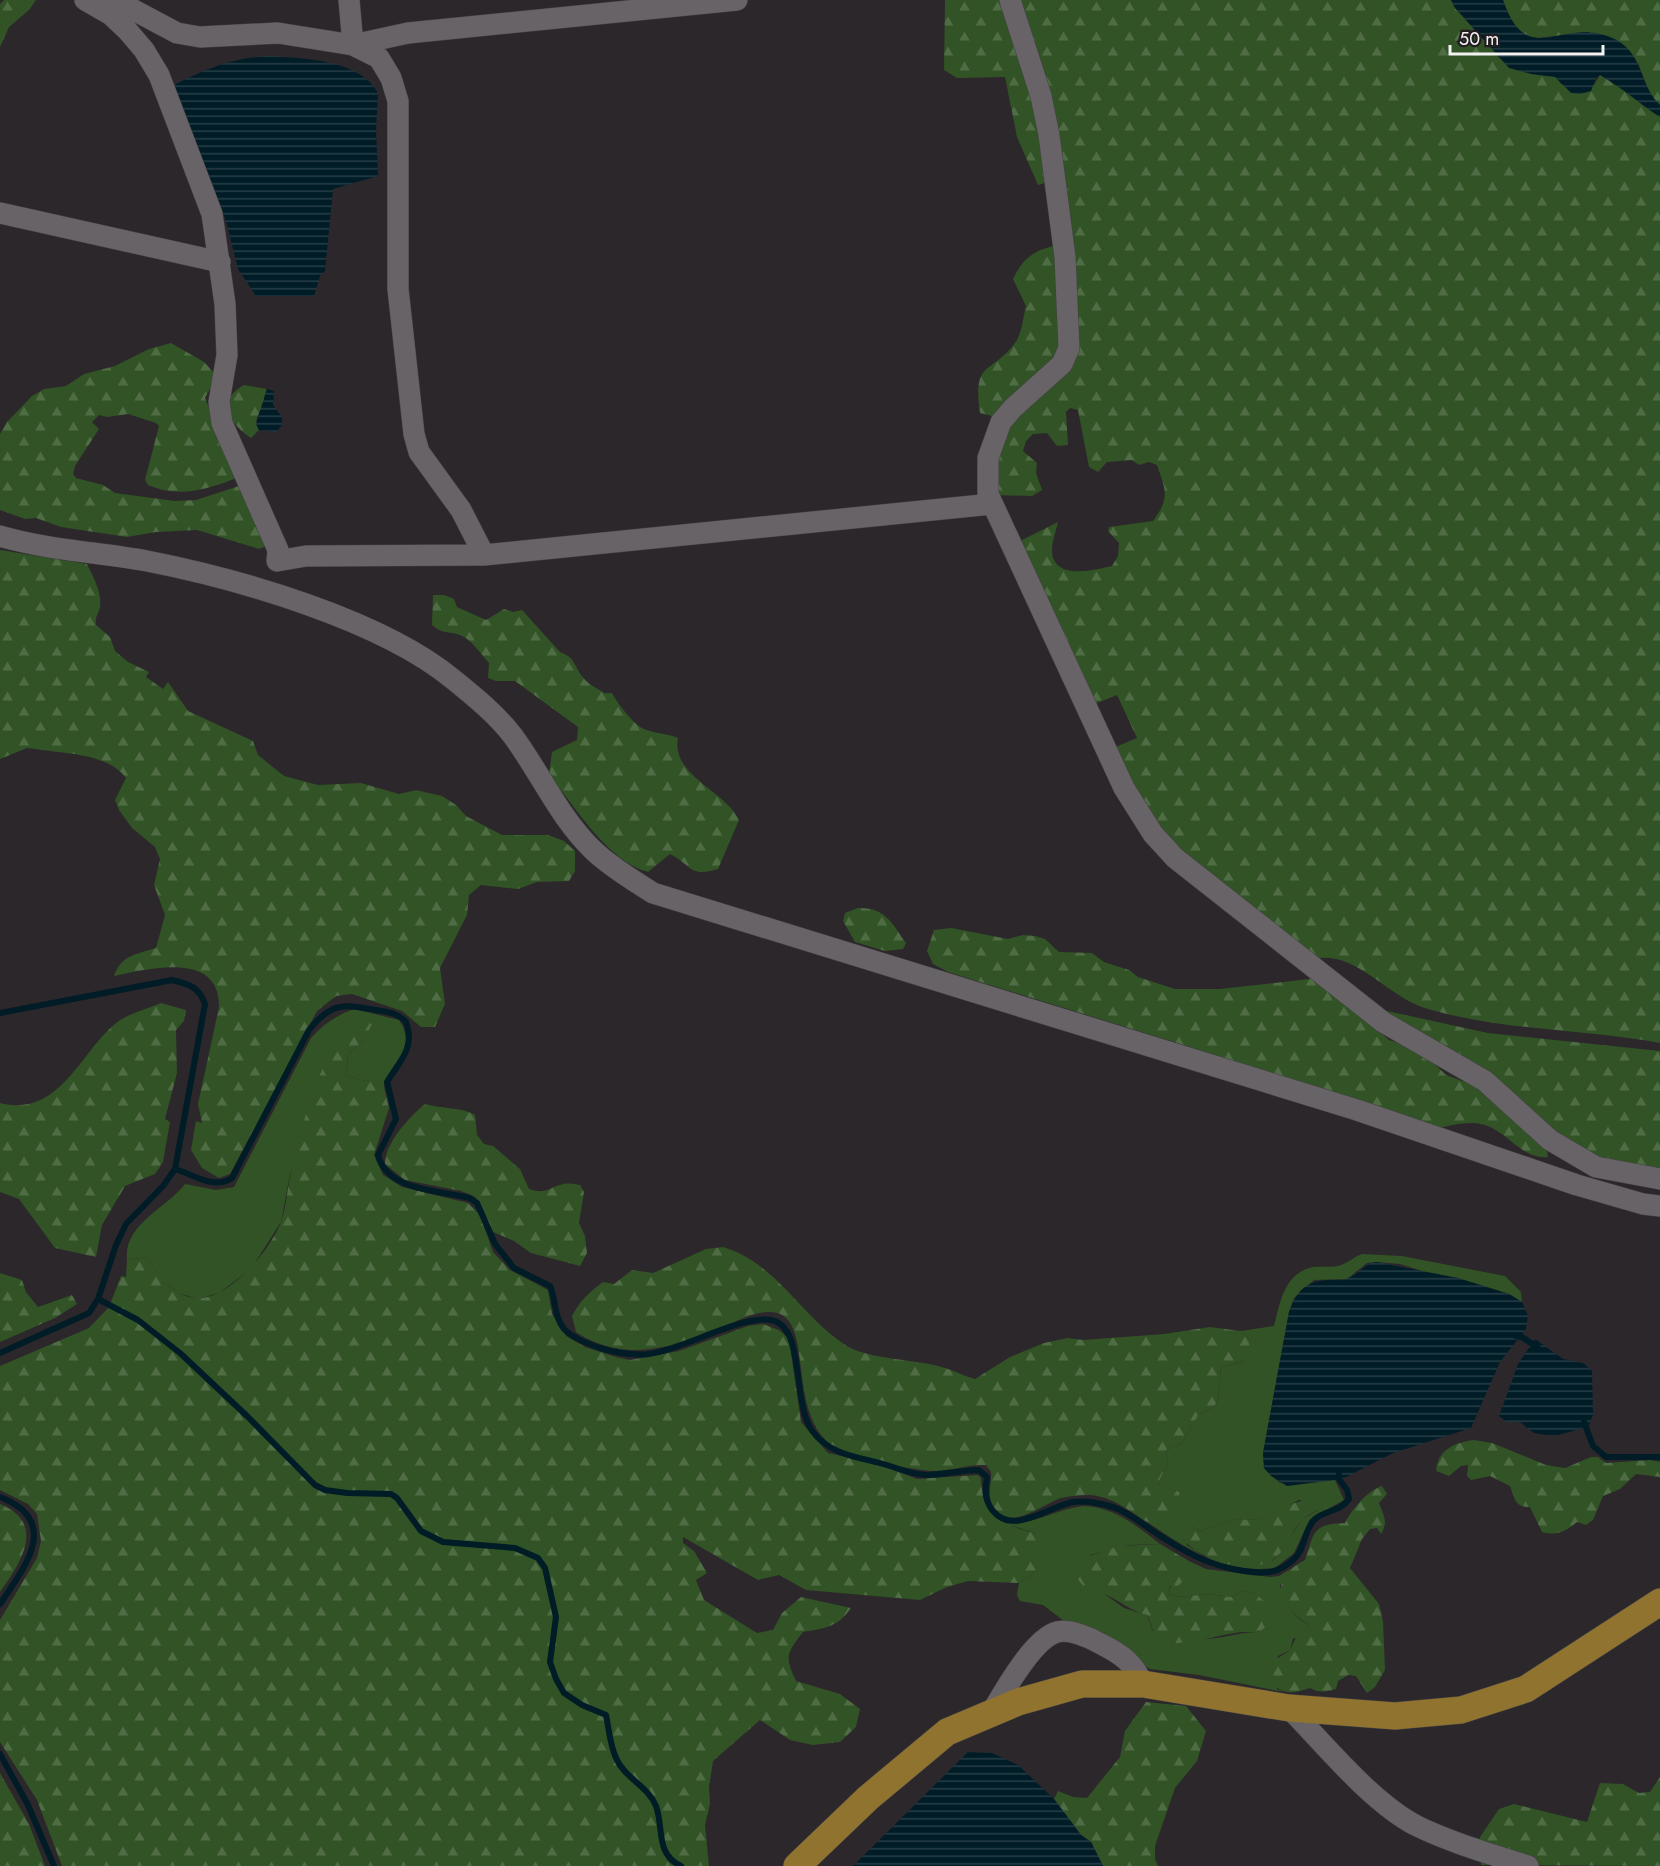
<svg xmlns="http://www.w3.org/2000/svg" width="1660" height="1866" font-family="Jost,sans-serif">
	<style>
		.grass { fill: #315325; fill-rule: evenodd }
		.forest { fill: url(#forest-firs) }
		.water { fill: url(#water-rules) }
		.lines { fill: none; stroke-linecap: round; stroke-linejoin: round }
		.stream { stroke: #001c26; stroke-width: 6 }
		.minor-casing { stroke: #444244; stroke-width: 22 }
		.major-casing { stroke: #444244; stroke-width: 28 }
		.minor { stroke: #676367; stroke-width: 21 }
		.major { stroke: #8f732f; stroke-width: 27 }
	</style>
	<defs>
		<pattern id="forest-firs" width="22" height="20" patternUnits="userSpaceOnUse" patternTransform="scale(1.5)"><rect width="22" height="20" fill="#315325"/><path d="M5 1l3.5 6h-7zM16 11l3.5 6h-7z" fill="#4f6c45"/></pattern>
		<pattern id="water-rules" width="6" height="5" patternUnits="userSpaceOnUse" patternTransform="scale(1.5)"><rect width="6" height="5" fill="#001c26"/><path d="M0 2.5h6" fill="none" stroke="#263d46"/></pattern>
	</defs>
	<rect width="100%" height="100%" fill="#2b272a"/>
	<path class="grass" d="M354,1009L399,1020C419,1050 389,1062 384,1087C374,1081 358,1081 346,1075L348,1055L364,1040L371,1024L318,1081L290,1175L281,1222L251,1269L219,1293L198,1299L178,1293L162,1280L147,1257L127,1260C123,1224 167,1208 185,1184L216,1190L234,1187L311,1038C323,1024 337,1015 354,1009Z
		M1362,1254L1402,1256L1505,1276L1521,1292L1522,1302L1509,1294L1458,1278L1435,1275L1400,1264L1376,1262L1367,1263L1347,1279L1314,1280L1294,1298L1289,1312L1263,1453L1264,1468L1280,1483L1335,1480L1344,1500L1310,1519L1294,1553L1275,1568C1222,1574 1190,1550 1147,1522L1156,1517L1161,1487L1158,1483L1168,1463L1166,1450L1182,1443L1199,1414L1214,1407L1218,1400L1221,1367L1242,1362L1250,1339L1241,1331L1274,1326C1280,1303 1284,1273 1313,1267C1322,1266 1333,1268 1341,1265C1349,1262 1354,1257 1362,1254ZM1299,1500L1324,1507L1302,1519L1279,1555L1272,1561L1205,1557L1187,1545L1191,1526L1200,1531L1234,1520L1260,1519Z
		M1083,1506C1114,1507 1136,1525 1160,1544L1129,1545L1090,1555L1099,1590L1124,1608L1147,1615L1153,1631C1173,1634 1195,1641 1216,1638C1231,1636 1243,1632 1259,1632L1263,1602L1254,1593L1244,1591L1231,1597L1208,1594L1179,1597L1168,1594C1171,1580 1185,1575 1189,1561L1206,1569L1270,1577L1279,1576L1290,1569L1280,1585C1285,1604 1291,1615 1309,1625L1305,1633L1293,1639L1290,1650L1278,1656L1277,1689L1283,1692L1199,1675L1150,1669L1113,1646L1064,1621L1043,1605L1020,1601L1017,1595L1019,1583L1038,1570L1035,1533L1003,1523C1031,1527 1055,1509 1083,1506Z"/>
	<path class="forest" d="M4,0H36L29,10L9,27L0,47V4Z
		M945,0H1005L1037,93L1045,183L1038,185L1017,137L1005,77L957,78L944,70Z
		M1015,0H1451L1455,8L1487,41L1499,58L1556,77L1561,84L1594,85L1600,75C1621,87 1639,103 1660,117V1043C1583,1029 1504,1031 1428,1009C1395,1000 1368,966 1336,959C1329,957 1320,958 1313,958L1157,829L1113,748L1137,738L1117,695L1092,705L1016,543L1058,522C1056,531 1052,541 1052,550C1052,581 1095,570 1112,566L1118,556L1119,543L1108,531L1109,527L1153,521C1170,498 1166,491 1157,465L1149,462L1139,465L1132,460L1107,462L1098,472L1089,467L1078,410L1070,408L1066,412L1068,445L1057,446L1047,433L1033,434L1026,441L1023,451L1037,463L1036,473L1042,490L1032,496L994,495L998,438L1066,366L1070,270Z
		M1503,0H1660V105L1651,97L1638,63L1588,32L1538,38L1526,36L1511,22Z
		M1059,245L1064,354L996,417L980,413C972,360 991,375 1015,343C1022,334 1023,317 1026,306L1013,279C1023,258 1035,249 1059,245Z
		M171,343L204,362L217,376L205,398L237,474L234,479C206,490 177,498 148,485L145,480L159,426L156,423L128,414L107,417L99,415L92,422L99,429L75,466L73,474L76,478L103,485L115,493L175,501L196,500L242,485L266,546L259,549L197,530L156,532L127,537L61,527L36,518L25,519L0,510V434L7,422L32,396L44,389L66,386L84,374L115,366L149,349Z
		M244,385L267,389C264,394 265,399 263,405C259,415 253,419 259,430L251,438C229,423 215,401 244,385Z
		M0,550L87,564C93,577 102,592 100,607C98,615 95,616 96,625L110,637L115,651L128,662L149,672L146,677L163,689L168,682L188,711L253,741L258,755L284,776L318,785L361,783L399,794L416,790L442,796L456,805L466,816L502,835H548L564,841L575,851V871L569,881L537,882L518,889L481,885L469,895L467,915L440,968L445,1004L435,1027H421L402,1011L352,994L336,996L317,1011L230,1174L219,1178L202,1168L191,1150L196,1121L202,1123L198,1104L219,1007C220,950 148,969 114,976C121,955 137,954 156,948L165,915L154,885L160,859L155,847L132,828L119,810L115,800L126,778C108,753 64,754 36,749L27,748L0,759Z
		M433,595H444L454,599L457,607L486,620L504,609L513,612L522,610L560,652C574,657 574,664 581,675C586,683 597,688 604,693H612C618,704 633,724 644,729C655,734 667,733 678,738C671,776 725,790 739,820L718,869C689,878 692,865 670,854L648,872C608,862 575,806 549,775L552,752L577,740L578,727L515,681H496L488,678L489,663C481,654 471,639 460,635C448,631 442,634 432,625Z
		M858,908C885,907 892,923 906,943L903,949L885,951L855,942L843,921L845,913Z
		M951,928L1008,939L1023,935L1035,936L1045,939L1059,952L1092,953L1104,962L1129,970L1138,977L1175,989H1220L1318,978L1389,1040L1419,1049L1446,1075L1473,1085L1546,1147L1548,1157C1522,1160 1508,1132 1485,1125C1470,1120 1453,1125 1438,1128L1187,1046L948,972L933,964L927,951L934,930Z
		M161,1003L186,1010L184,1021L176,1030L177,1073L165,1119L170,1122L163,1162L155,1174L125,1186L102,1225L96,1257L55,1248L19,1199L0,1192V1103C59,1118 79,1054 115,1024C126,1014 147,1009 161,1003Z
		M1387,1011L1488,1033L1660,1051V1174L1582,1155L1393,1018Z
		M365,1022L372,1024L364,1040L348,1055L346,1075C358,1081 373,1080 384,1087L389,1108L374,1155L383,1175L402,1187L468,1203L480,1215L493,1252L510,1270L548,1290L552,1314L566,1336L585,1347L616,1357L630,1360L679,1351L748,1326L763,1324L779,1330L789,1339L801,1422L828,1453L881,1465L917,1479L978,1475L981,1478C982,1517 1001,1524 1035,1533L1042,1544L1038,1570L1019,1583L968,1581L947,1587L920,1600L806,1590L779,1575L758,1580L683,1537V1543L694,1551L707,1573L696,1580L704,1600L757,1633L773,1630L782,1613L801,1597L851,1608C838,1627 826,1628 803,1632C787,1653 784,1656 796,1681L840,1694L860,1709L856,1727L840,1742L813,1745L790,1740L760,1720L713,1761L709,1787L710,1804L705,1825L709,1866H62L37,1800L0,1742V1620L37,1558L41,1541L37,1514L28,1504L0,1490V1366L89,1328L109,1307L121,1276L126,1277L127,1260L147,1257C159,1275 172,1297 197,1298C229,1300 271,1249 281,1222C286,1208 287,1191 290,1177C300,1135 314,1070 342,1037C347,1030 358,1026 365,1022Z
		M425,1104C442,1109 462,1107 475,1115L477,1135L484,1144L493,1146L520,1169L529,1189C548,1195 548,1187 564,1184C568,1183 575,1184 580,1185L584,1192L579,1223L585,1236L587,1253L580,1266L531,1253L514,1241L493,1232L479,1201L474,1196L461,1191L405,1180L385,1164C385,1143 409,1117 425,1104Z
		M723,1247C777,1263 801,1317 847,1346C870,1360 918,1359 945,1368C955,1371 964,1376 975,1379L1010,1357L1044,1343L1068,1338L1083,1340L1164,1334L1210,1327L1241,1331L1250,1339L1248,1356L1241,1362L1221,1367L1218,1400L1214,1407L1199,1414L1182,1443L1166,1450L1168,1463L1158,1483L1161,1487L1168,1485L1180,1493L1168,1515L1147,1522C1130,1511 1111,1496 1089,1495C1080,1495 1070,1496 1061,1498C1043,1504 1004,1536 992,1504C987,1492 992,1483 991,1472L986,1465C970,1464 953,1470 937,1471C920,1472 854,1458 839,1450C785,1420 814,1329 780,1314C764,1308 746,1317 732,1323C681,1345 627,1366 576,1332L572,1316C580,1301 589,1292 603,1282L614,1284L632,1270L653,1273L706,1249Z
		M0,1273L22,1280L26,1292L38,1307L72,1295L77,1304L55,1318L0,1342Z
		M1474,1440L1492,1443L1546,1465L1565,1468L1591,1457H1598L1606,1463L1650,1460L1660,1462V1477L1636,1474L1620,1489L1603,1496L1593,1520L1586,1525L1577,1522C1565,1532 1557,1536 1542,1532L1530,1507C1514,1507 1515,1498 1510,1486L1490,1476L1471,1480L1467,1476L1468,1465L1461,1466L1449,1476L1436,1471C1438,1449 1454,1443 1474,1440Z
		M1382,1486L1387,1494L1379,1503C1383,1515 1389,1521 1381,1534L1377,1528L1370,1529L1362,1539L1350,1568L1379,1604L1383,1621L1385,1670L1375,1687L1367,1693L1356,1676L1348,1675L1338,1681L1336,1689C1326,1692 1318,1693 1310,1688C1282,1698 1268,1691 1275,1660L1290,1650L1298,1633H1305L1309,1625C1278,1606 1267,1579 1305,1560C1314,1534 1311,1524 1345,1523C1352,1509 1367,1491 1382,1486Z
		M1309,1499L1325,1507C1317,1511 1306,1515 1301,1521C1291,1532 1287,1550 1274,1559C1251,1576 1196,1560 1182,1537L1185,1529L1191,1526L1200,1531L1234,1520L1260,1519L1287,1505Z
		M0,1504C47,1523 21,1563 0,1592Z
		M1160,1544L1189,1561L1184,1580L1178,1586H1170L1168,1594L1179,1597L1208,1594L1231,1597L1244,1591L1254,1593L1268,1604L1273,1614C1269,1620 1266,1630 1258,1632C1254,1633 1248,1632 1244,1632C1227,1632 1174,1650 1160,1640C1152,1634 1152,1623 1147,1615C1124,1609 1110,1591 1086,1589L1075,1576L1083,1558L1119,1546Z
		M1146,1702L1186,1706L1206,1731L1197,1761L1175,1788L1155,1846V1859L1158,1866H1103L1091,1842L1081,1835L1054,1799L1058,1791L1073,1797L1087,1798L1120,1757L1125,1731Z
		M0,1773L29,1824L45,1866H0Z
		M1660,1777V1866L1481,1865L1480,1837L1499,1809L1514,1804L1587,1822L1600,1783L1623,1784L1639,1793L1650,1792Z"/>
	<path class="water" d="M1451,0H1503C1528,71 1559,17 1610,37C1645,51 1637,83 1660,105V117C1639,103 1621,87 1600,75L1596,78L1591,91L1580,94L1571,93L1555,77L1531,74L1509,68L1455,8Z
		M271,56C305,59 359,59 378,93L376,130L378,176L333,189L325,271L320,276L314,296H256L238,269L226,221L173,88L176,84C208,68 235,57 271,56Z
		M267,389L274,391L273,405L282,417V425L276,432L259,430L256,424Z
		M1376,1262L1458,1278L1509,1294L1522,1302L1528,1316L1526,1329L1500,1362L1471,1428L1393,1453L1346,1477L1335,1480L1287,1486L1271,1476L1264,1468L1263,1453L1289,1312C1297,1291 1305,1281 1329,1280C1335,1280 1343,1281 1348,1278C1359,1274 1364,1264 1376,1262Z
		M1535,1339L1563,1359L1583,1363L1592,1371L1593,1415L1588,1427L1554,1436L1534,1433L1520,1422H1507L1499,1416L1518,1364Z
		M968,1752L992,1753L1018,1765L1054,1799L1081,1835L1091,1842L1103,1866H853Z"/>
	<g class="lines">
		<path class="stream" d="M0,1013L172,980C189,984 199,987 205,1004L175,1169L163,1186L126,1224L116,1245L98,1299L89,1313L0,1353
			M175,1169C195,1175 214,1190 232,1178L309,1030C331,1002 344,1004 376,1010C388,1012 398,1013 406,1022C416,1048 399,1062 387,1082L396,1119L378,1155C387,1191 438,1190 469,1198L477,1203L495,1244L514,1268L550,1286C556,1300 554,1317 564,1329C573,1338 588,1344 600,1348C617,1353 632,1356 649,1354C683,1350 748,1311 775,1321C805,1332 792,1405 813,1432C832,1457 863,1457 890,1466C902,1470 912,1474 925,1475C943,1475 961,1470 979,1470L987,1477C985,1490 984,1500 993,1511C1014,1536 1049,1506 1073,1502C1082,1501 1092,1502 1101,1504C1121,1507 1137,1520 1153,1531C1183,1551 1208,1566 1244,1571C1265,1574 1278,1574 1294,1559C1306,1548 1303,1531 1315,1519C1325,1510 1340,1512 1349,1499L1347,1490L1339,1479V1473
			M98,1299L138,1320L180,1353L247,1416L315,1485L325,1490L347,1493L391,1494L397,1498L421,1531L443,1542L515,1548L538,1558L545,1568L556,1617L550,1662L556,1679L564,1693L582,1705L606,1715C609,1729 610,1747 617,1760C625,1778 648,1786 656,1806C664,1828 655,1854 681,1866
			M1516,1336L1522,1337L1538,1348
			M1584,1422L1593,1446L1606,1457H1660
			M0,1497C62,1521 25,1567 0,1604
			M0,1754L28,1805L54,1866"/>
		<g class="minor-casing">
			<path id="minor" d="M85,0L111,15L127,30L144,50L159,75L212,214L225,304L227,355L219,402L222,423L278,550L277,561L306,556L484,555L992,504
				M115,0L177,33L200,37L278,33L353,45L379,58L391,78L398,101V289L414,434L419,452L461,510L484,555
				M349,0L353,45L408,33L737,0
				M1010,0L1041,96L1049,135L1065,257L1069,348L1062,364L1013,408L1001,422L988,458V494L1124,788L1153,834L1175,858L1383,1022L1485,1081L1550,1140L1596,1167L1660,1179
				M0,213L220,262
				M0,536C48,550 98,552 147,561C239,579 382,620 454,680C475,697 497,715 513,736C541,774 560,819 594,851C612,868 633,880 653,893L1357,1110L1577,1185L1643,1204L1660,1206
				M1289,1708C1325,1745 1372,1803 1417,1826C1452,1843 1491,1854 1528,1866
				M993,1710C1004,1691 1034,1638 1057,1632C1070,1629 1089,1637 1101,1644C1121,1654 1134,1663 1143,1684"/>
		</g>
		<g class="major-casing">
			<path id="major" d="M797,1866L868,1798L947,1732L1018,1702L1082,1684H1143L1289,1708L1395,1716L1461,1710L1526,1689L1660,1602"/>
		</g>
		<use href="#minor" class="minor"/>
		<use href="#major" class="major"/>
	</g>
	<path d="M1450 45v9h153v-9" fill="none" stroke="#f4f1f3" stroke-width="3"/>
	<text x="1459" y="45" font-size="18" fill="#f4f1f3" stroke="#211d21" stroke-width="4.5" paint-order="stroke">50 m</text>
</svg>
